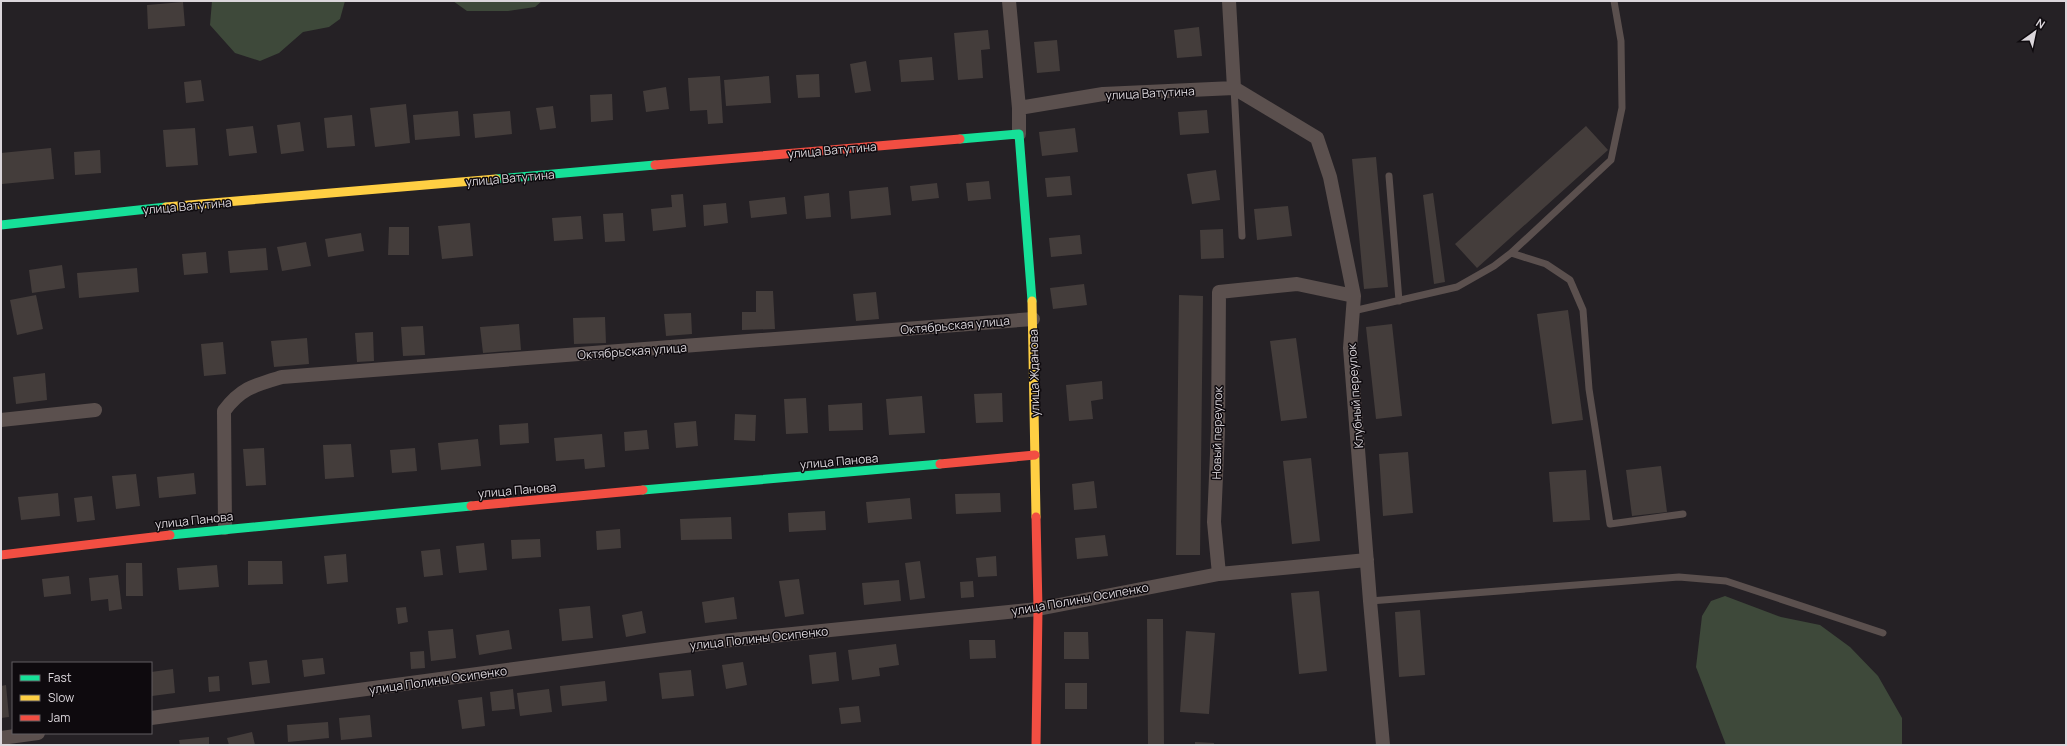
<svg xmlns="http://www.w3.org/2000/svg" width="2067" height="746" font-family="Manrope,sans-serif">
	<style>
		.green { fill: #3e493a }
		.building { fill: #443d3b }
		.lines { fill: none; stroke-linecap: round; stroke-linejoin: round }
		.lane { stroke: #5b504e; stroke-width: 7 }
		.street { stroke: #5b504e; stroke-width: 14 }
		.fast { stroke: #16e098; stroke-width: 9 }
		.slow { stroke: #ffcf43; stroke-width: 9 }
		.jam { stroke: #f24e42; stroke-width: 9 }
		.labels { text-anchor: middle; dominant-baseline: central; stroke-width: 3; stroke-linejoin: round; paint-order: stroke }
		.street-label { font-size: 12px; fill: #dbd6db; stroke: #0e0a0e }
	</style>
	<rect width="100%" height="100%" fill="#252125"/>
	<path class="green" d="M212,1H345L340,19L329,27L303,32L279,53L260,61L235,53L210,25Z
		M453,1H542L535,7L508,11H467Z
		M1725,596L1781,617L1820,625L1850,647L1878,676L1902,718V745H1726L1696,667L1702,616L1711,601Z"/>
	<path class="building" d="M183,2L185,26L148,29L147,5Z
		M1199,27L1202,56L1177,58L1174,30Z
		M988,30L990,49L981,50L983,78L958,80L954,33Z
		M1057,40L1060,71L1037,73L1034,42Z
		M932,57L934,80L901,82L899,60Z
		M866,61L871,91L855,93L850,64Z
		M819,74L820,97L798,98L796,75Z
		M720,76L723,123L708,124L707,110L690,111L688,78Z
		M769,76L771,103L726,106L724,80Z
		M201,80L204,101L186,103L184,82Z
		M666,87L669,109L646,112L643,91Z
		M612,94L613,120L591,122L590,95Z
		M406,104L410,143L375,147L370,108Z
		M553,106L556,128L540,130L536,108Z
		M1207,110L1209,133L1180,135L1178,112Z
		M458,111L460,136L415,140L413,115Z
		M510,111L512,134L475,138L473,114Z
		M352,115L355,146L327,148L324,118Z
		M300,122L304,151L281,154L277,125Z
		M253,126L257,153L229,156L226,129Z
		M1586,126L1608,150L1477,268L1455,244Z
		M195,128L198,165L166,167L163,130Z
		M1075,128L1078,152L1042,156L1039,132Z
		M51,148L54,179L2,184L1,153Z
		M100,150L101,173L75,175L74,152Z
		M1376,157L1388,287L1364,289L1352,159Z
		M1216,170L1220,200L1192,204L1187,174Z
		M1070,176L1072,195L1047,197L1045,178Z
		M989,181L991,199L968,201L966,183Z
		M937,183L939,198L912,201L910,186Z
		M888,187L891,215L851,219L849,191Z
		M829,193L831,217L806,219L804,196Z
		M1433,193L1445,282L1434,284L1423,195Z
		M683,194L686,227L653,231L651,209L672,207L671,195Z
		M785,197L787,214L751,218L749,201Z
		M726,203L728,223L704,226L703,205Z
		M1288,206L1292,236L1257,240L1254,209Z
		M623,213L625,241L605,242L603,214Z
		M581,216L583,239L554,241L552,218Z
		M470,223L473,256L442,259L438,226Z
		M389,227H409V255H388Z
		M1223,229L1224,258L1201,259L1200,230Z
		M361,233L364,251L328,257L325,239Z
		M1080,235L1082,254L1051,257L1049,238Z
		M306,242L311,266L282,271L277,247Z
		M266,248L268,270L230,273L228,251Z
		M206,252L208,273L184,275L182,254Z
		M62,265L65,288L32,293L29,270Z
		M137,268L139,292L79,298L77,273Z
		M1084,284L1087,305L1053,309L1050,288Z
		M756,291H773L775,329L742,330V312H756Z
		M876,292L879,319L856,321L853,294Z
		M36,295L43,329L17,335L10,300Z
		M1179,295L1203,296L1200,555H1176Z
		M1568,310L1583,420L1552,424L1537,314Z
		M691,313L692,334L666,336L664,314Z
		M605,317L606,343L574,344L573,318Z
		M519,324L521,350L483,353L480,327Z
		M1392,324L1402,416L1376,419L1366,327Z
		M423,326L425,355L403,356L401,327Z
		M373,332L374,361L357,362L355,333Z
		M307,338L309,364L274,367L271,341Z
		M1296,338L1307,418L1281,421L1270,341Z
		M223,342L226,374L204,376L201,344Z
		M45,373L47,400L16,404L13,377Z
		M1102,381L1103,399L1091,401L1093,419L1069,421L1066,385Z
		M1002,393L1003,422L976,423L974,394Z
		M922,396L925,433L889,435L886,399Z
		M806,398L808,433L786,434L784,399Z
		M862,403L863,430L829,431L828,405Z
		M735,414L756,415L755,441L734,440Z
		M696,421L698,446L676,448L674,423Z
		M528,423L529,443L500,445L499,425Z
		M647,430L649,449L625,451L624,432Z
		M602,434L605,467L585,469L584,459L556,461L554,438Z
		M478,439L481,466L441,470L438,443Z
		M351,444L354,477L325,479L323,445Z
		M264,448L266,485L246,486L243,449Z
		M415,448L417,471L392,473L390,450Z
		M1408,452L1413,513L1383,516L1379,454Z
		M1311,458L1320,541L1292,544L1283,461Z
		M1661,466L1667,512L1632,516L1626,470Z
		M1586,470L1590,520L1553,522L1549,472Z
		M194,473L196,494L159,498L157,477Z
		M136,474L140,506L116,509L112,476Z
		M1094,481L1097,508L1074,510L1072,484Z
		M58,493L60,516L21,520L18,497Z
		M1000,493L1001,512L956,514L955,494Z
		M92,496L95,520L77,522L74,498Z
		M910,498L912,519L868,523L866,502Z
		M825,511L826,530L789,532L788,513Z
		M731,517L732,539L681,540L680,519Z
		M620,529L621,548L597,550L596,531Z
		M1105,535L1108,556L1077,559L1075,538Z
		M540,539L541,557L512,559L511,540Z
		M484,543L487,570L459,573L456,546Z
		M440,549L443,575L424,577L421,551Z
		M346,554L348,582L327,584L324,556Z
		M996,556L997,576L978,577L976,558Z
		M248,561H282L283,584L248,585Z
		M920,561L925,598L910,600L905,563Z
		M126,563H142L143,596H126Z
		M217,565L219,587L179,590L177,568Z
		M118,575L122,609L109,611L108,599L91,601L89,578Z
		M69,576L71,594L44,597L42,579Z
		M799,579L804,614L785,617L779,581Z
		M899,580L901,601L864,605L862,583Z
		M973,581L974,597L961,598L960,582Z
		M1319,591L1327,671L1299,674L1291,593Z
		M734,597L737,619L705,623L702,602Z
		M590,606L593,638L562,641L559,609Z
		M406,607L408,622L398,624L396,608Z
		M1420,610L1425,675L1399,677L1395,612Z
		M642,611L646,633L626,637L622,615Z
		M1147,619H1163L1164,745H1148Z
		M453,629L456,658L431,661L428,631Z
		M509,630L512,649L479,655L476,635Z
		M1186,631L1215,633L1209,714L1180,712Z
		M1064,632H1088L1089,659H1064Z
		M969,640H995L996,658L970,659Z
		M896,644L899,665L879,668L880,676L852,680L848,650Z
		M424,651L425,668L411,669L410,652Z
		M836,652L839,681L812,684L809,655Z
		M323,658L325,674L304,677L302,660Z
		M267,660L270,683L252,685L249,662Z
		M743,662L747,685L726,689L722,665Z
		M173,669L175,693L152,696L151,672Z
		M691,670L694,696L662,699L659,673Z
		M219,676L220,691L209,692L208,677Z
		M605,681L607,701L562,706L560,686Z
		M1065,683H1087V709H1065Z
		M6,685L9,717L1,718V686Z
		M513,689L515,709L492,711L490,692Z
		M549,689L552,712L520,716L517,693Z
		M482,697L485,726L462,729L458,700Z
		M859,706L861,722L841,724L839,708Z
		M370,715L372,737L341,740L339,718Z
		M328,722L329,738L288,742L287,725Z
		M252,732L255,745H229L227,738Z
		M209,737V745H180L179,740Z
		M1195,742L1214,743V745H1195Z"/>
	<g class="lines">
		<path class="lane" d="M1234,88L1242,236
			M1389,176L1399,301
			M1511,253L1546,264L1570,280L1583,310L1589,389L1610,524L1683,514
			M1353,311L1457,287L1494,266L1511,253L1611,160L1622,108L1621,41L1614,1
			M1370,601L1679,577L1726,581L1883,633"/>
		<path class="street" d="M1009,1L1019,108V134
			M1229,1L1234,88
			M1234,88L1317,138L1330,177L1354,296L1350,348L1370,601L1383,745
			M1019,108L1103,94L1234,88
			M1,420L95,410
			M225,528L224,411C241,388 255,385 282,377L1033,319
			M1219,574L1214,522L1218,431L1219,292L1297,284L1354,296
			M151,718L722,641L1038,609L1219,574L1367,560
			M1,738L38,733"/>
		<path class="fast" d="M960,139L1019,134L1032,301
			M496,179L655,165
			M1,225L166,207
			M643,490L940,464
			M170,535L471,506"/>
		<path class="slow" d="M166,207L496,179
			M1032,301L1036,517"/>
		<path class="jam" d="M655,165L960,139
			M940,464L1035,455
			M471,506L643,490
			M1,555L170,535
			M1036,745L1038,609L1036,517"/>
	</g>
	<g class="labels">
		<g class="street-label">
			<text transform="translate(1150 93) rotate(-3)">улица Ватутина</text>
			<text transform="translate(832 150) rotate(-5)">улица Ватутина</text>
			<text transform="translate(510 178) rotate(-5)">улица Ватутина</text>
			<text transform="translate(187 206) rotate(-5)">улица Ватутина</text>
			<text transform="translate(955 325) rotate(-5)">Октябрьская улица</text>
			<text transform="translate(632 351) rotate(-4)">Октябрьская улица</text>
			<text transform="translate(1034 373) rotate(-91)">улица Жданова</text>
			<text transform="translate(1355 396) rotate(-94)">Клубный переулок</text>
			<text transform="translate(1217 433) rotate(-89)">Новый переулок</text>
			<text transform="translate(839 461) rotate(-5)">улица Панова</text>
			<text transform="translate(517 490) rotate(-5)">улица Панова</text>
			<text transform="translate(194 520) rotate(-6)">улица Панова</text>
			<text transform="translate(1080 599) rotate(-10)">улица Полины Осипенко</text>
			<text transform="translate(759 638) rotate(-6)">улица Полины Осипенко</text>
			<text transform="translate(438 680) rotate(-8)">улица Полины Осипенко</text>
		</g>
	</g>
	<rect width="2067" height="746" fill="none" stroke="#dbd6db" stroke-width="4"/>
	<rect x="12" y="662" width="140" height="72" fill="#0e0a0e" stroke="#605c60"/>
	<rect x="20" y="675" width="20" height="6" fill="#16e098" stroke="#605c60"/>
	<text x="48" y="682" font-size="12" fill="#dbd6db">Fast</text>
	<rect x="20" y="695" width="20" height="6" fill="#ffcf43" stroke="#605c60"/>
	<text x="48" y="702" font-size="12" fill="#dbd6db">Slow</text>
	<rect x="20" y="715" width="20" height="6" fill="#f24e42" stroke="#605c60"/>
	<text x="48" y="722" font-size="12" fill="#dbd6db">Jam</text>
	<g transform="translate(2035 32) rotate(33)" stroke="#0e0a0e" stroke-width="3" paint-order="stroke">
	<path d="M0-3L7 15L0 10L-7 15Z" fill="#dbd6db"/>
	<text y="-6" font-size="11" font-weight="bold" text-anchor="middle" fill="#dbd6db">N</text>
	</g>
</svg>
